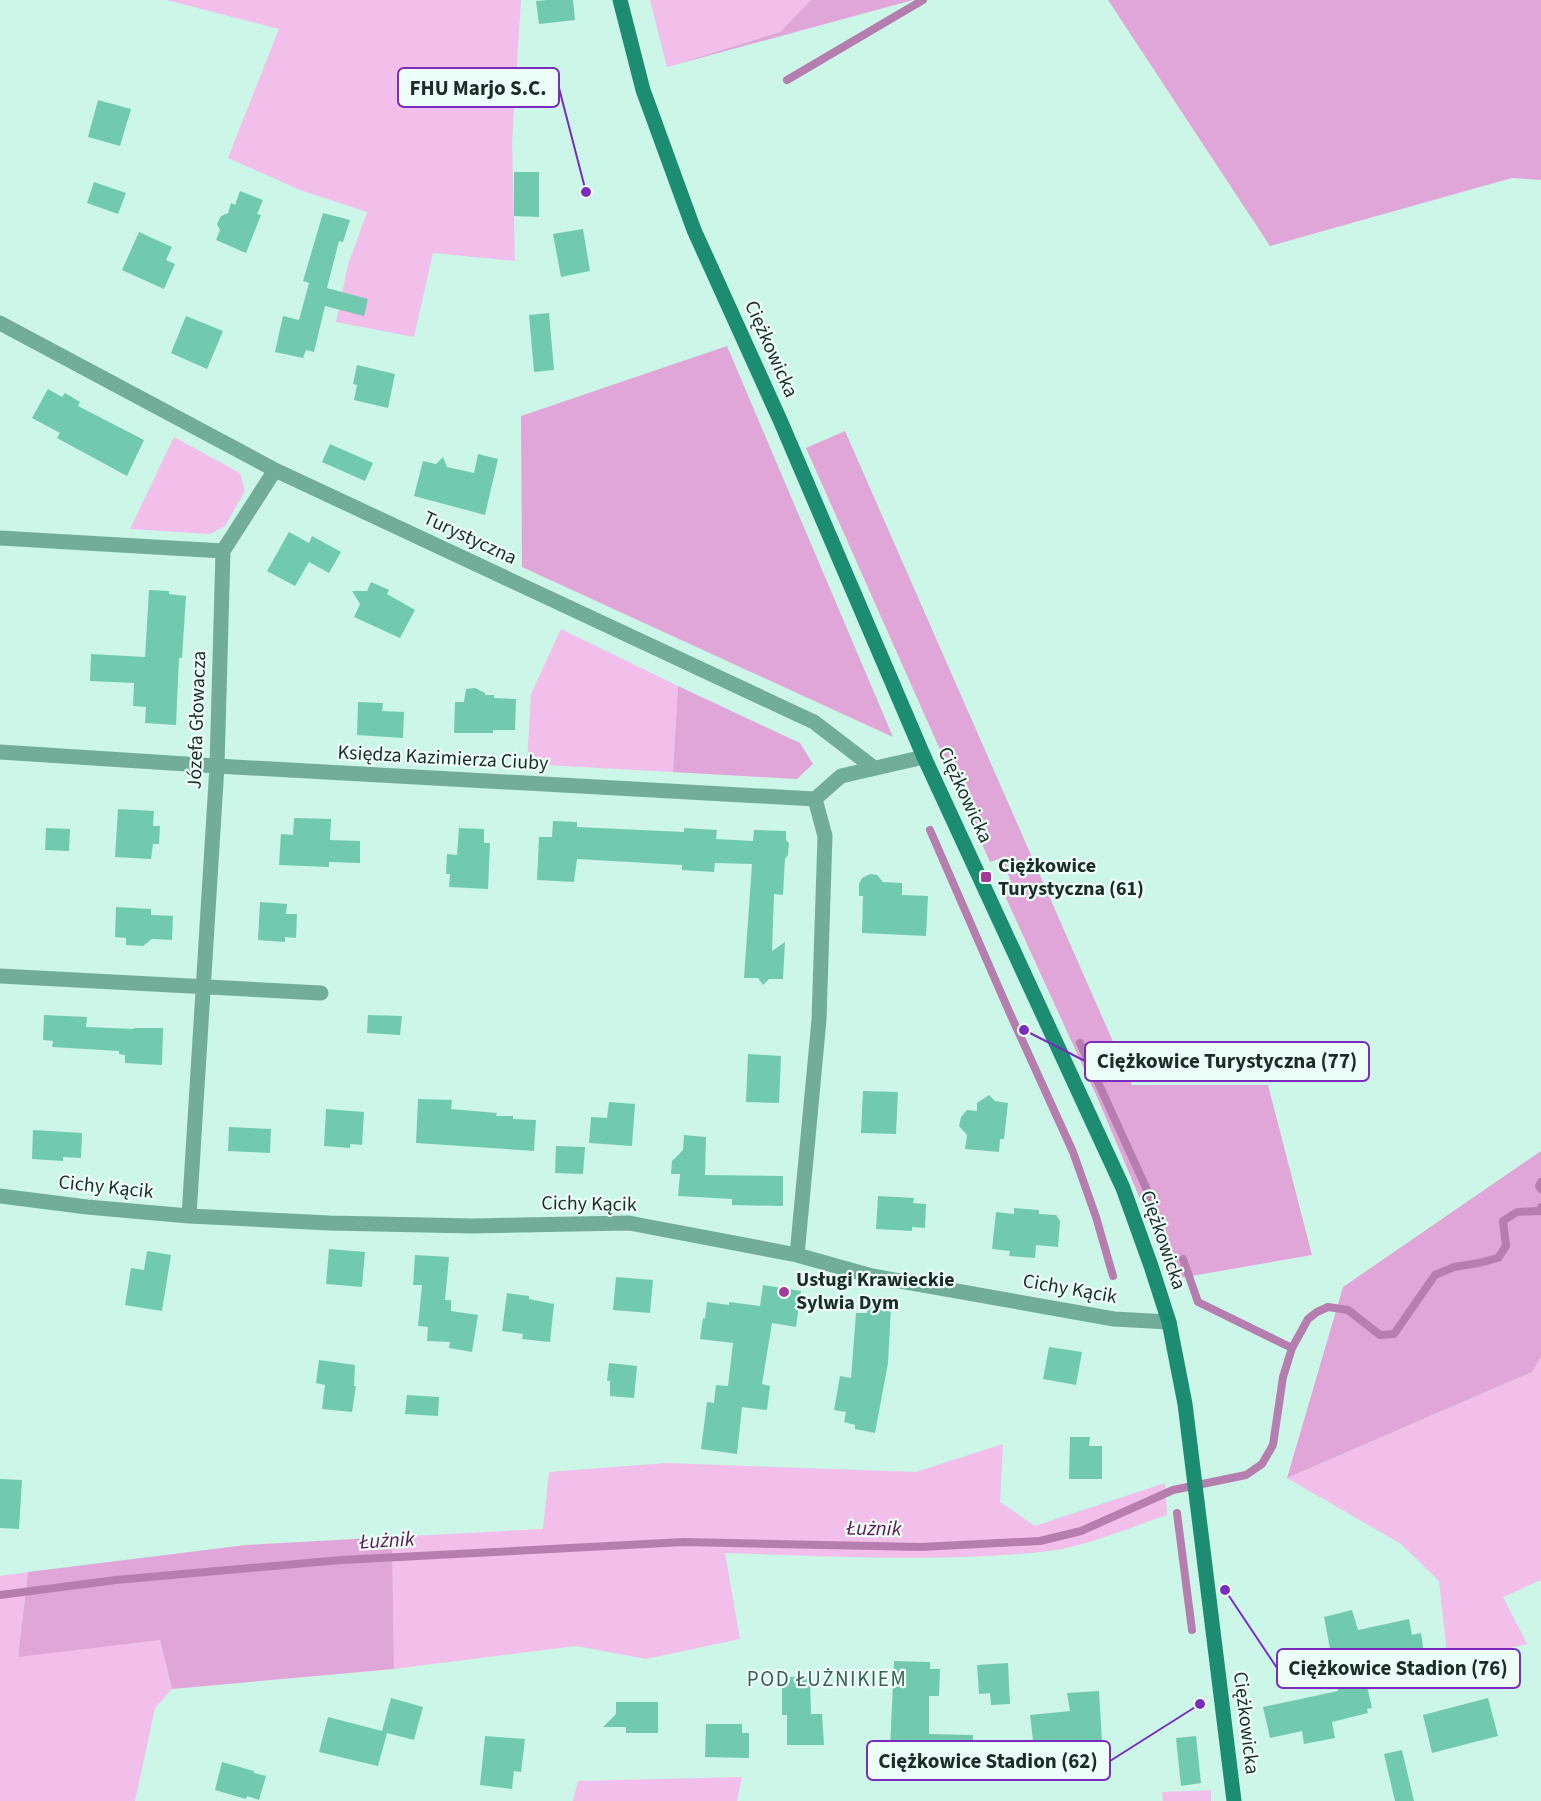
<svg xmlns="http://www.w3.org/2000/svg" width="1541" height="1801" font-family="'Source Sans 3',sans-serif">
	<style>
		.green { fill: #f1bfe9 }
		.forest { fill: #e1a6d8 }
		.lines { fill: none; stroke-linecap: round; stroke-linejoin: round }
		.stream { stroke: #b67eae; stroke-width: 8 }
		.building { fill: #72caae }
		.street { stroke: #71ad99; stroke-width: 15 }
		.secondary { stroke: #1d8d72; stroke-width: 15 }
		.poi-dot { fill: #a43a9a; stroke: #edfdf7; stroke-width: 2 }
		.labels { text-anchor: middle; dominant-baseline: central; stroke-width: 4.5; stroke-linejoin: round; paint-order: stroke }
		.street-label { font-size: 20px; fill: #1c2c27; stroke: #edfdf7 }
		.poi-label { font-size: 20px; font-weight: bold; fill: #1c2c27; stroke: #edfdf7; text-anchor: start }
		.water-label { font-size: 21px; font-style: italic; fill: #5e1a58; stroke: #edfdf7 }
		.neighbourhood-label { font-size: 21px; letter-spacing: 1.5px; fill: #3b6155; stroke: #edfdf7 }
		.leader { fill: none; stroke: #7b2cbf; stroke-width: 2 }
		.callout-dot { fill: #7b2cbf; stroke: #edfdf7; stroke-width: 2 }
		.callout { fill: #edfdf7; stroke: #7b2cbf; stroke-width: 2 }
		.callout-label { font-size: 21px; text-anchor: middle; font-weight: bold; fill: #1c2c27 }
	</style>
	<rect width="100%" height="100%" fill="#ccf7e8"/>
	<path class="green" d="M166,0H521L512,143L515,261L433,253L414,337L336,322L348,265L367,212L300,190L228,158L279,29Z
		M650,0H811L780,32L667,67Z
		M174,437L240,473L245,491L225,526L210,534L130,529Z
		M561,629L678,686L673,772L527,764L531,694Z
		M1541,1357V1580L1503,1597L1527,1644L1448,1663L1439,1581L1401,1544L1287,1478L1532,1372Z
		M1003,1444L1000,1502L1035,1526L1165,1483L1167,1515C1131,1527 1087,1546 1049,1551C943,1563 832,1556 725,1553L740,1639L646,1659L576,1646L394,1669L392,1537L543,1529L549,1472L666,1463L916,1472Z
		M28,1572L18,1656L160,1640L172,1689L155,1708L135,1801H0V1576Z
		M742,1777L737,1801H573L578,1781Z
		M1211,1790V1801H1163L1162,1792Z"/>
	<path class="forest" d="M811,0H913L667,67L780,32Z
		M1108,0H1541V180L1512,178L1270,246Z
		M727,346L893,737L522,567L521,416Z
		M845,431L1132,1085H1268L1312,1255L1174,1279L1097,1097L1000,885L1010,879L1002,858L990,862L806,448Z
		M678,686L800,743L813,764L797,779L673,772Z
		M1541,1151V1357L1532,1372L1287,1478L1343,1287Z
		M392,1537L394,1669L172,1689L160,1640L18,1657L28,1572L246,1545Z"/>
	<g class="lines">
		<path class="stream" d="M787,80L923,0
			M930,830L1008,1009L1073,1152L1096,1217L1113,1276
			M1080,1043L1153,1203
			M1541,1182L1539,1186L1541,1189
			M1183,1259L1198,1302L1292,1348
			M1177,1513L1192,1630
			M0,1595L116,1580L341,1560L684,1542L921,1547L1040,1541L1081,1531L1173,1490L1246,1475L1262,1464L1273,1445L1283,1377L1292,1348L1308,1319L1317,1312L1328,1307L1348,1310L1380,1335L1394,1334L1435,1275L1454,1267L1479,1263L1498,1258L1506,1246L1503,1221L1517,1212L1540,1211L1541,1207"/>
	</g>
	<path class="building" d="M548,0H573L575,20L539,24L536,1Z
		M98,100L131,109L120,146L88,137Z
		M514,172H539V217L514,216Z
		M94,182L126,193L118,214L87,203Z
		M240,191L263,200L257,214L261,215L246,253L216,240L220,230L217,224L221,216L228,213L231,203L235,205Z
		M323,213L350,220L343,242L339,241L327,288L368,299L364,316L325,306L314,352L306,350L303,358L275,352L283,316L299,320L309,283L303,281Z
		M583,229L590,271L561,277L553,234Z
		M139,232L172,247L166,260L175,264L164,289L122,270Z
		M549,313L554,370L534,372L529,315Z
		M186,316L223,331L207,369L171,353Z
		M357,365L395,374L388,408L354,400L357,385L353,384Z
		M48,389L62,397L65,393L80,402L78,406L144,440L127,476L57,438L60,433L32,418Z
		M330,444L373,463L365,481L322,462Z
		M478,454L498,459L485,515L414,496L423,461L436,464L443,457L447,467L474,473Z
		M289,532L309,543L312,536L341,552L329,573L309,562L295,586L267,571Z
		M371,582L389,590L387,594L415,610L400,638L354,617L360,604L352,591H367Z
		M149,590L169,591V594L186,596L182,658H179L176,725L145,723L146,707L133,706L134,683L90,681L91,654L145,657Z
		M475,688L485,693V695H494V698L516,699L515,730H493V733H454L455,702H464L466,689Z
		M358,702L383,703L382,711L404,712L403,738L357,735Z
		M118,809L154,811L153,826H160L159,844H153L151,859L115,857Z
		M294,818L331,819L330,840L360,841V863L329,862V867L279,865L281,834L293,835Z
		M553,821L577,822V827L684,832V828L717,830L716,839L753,841L754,830L786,831V840L789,843L788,855L785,859L783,895L774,894L772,951L785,942L783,979H769L763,985L758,978H744L752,864L715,863L714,872L682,870V865L577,859L574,882L537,880L539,837H552Z
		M46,828L70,829L69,851L45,850Z
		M459,828L484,829V843H490L488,889L449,887L450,874H446L447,854L457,855Z
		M870,874L877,875L883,882L902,883V895L928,896L926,936L862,933L863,896H859V884L862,878Z
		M260,902L287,904L286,914H297L296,938L285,937V942L258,940Z
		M116,907L151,909V915L173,916L172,940L152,939L143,946L126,945V938L115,937Z
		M44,1015L87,1017L86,1027L134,1029V1028H163L162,1065L125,1063V1055L119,1054V1051L52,1047L53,1041L43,1040Z
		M368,1015L402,1016L400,1035L367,1033Z
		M748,1054L781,1056L779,1103L746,1102Z
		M863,1091L898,1092L896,1134L861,1133Z
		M989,1095L995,1101L1008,1103L1004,1139H1000L999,1152L965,1149L967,1135L959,1126L961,1117L967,1110L977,1111V1103Z
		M418,1099L452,1100L451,1109L497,1113L496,1116H513V1119L536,1120L534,1151L416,1143Z
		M609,1102L635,1104L632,1146L589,1143L591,1117L607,1118Z
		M326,1109L364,1112L362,1145L350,1144V1148L324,1146Z
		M229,1127L271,1129L270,1153L228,1151Z
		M33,1130L82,1133L81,1158L63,1157V1161L32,1159Z
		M684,1135L706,1137L705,1175L783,1176V1206L732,1205V1199L678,1196L680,1174H671L672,1161L683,1150Z
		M556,1146L585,1147L583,1174L555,1173Z
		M878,1196L914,1198L913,1203L926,1204L925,1228L912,1227V1231L876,1229Z
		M1014,1208L1039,1210V1214L1056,1215L1060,1221L1058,1247L1036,1245L1035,1258L1009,1256L1010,1251L992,1249L996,1212L1014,1214Z
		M329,1249L365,1252L362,1287L326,1284Z
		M147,1251L171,1255L162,1311L125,1305L131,1268L144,1270Z
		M415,1255L449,1257L445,1300H451V1311L478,1315L472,1352L449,1348L450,1342L427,1341L428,1327L418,1326L422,1285H413Z
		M616,1277L653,1280L650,1313L613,1310Z
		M763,1285L801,1291L796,1327L772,1323L762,1384L770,1386L767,1410L742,1407L737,1454L701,1449L707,1402L714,1403L716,1385L728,1386L733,1343L700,1339L703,1318L705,1319L707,1302L729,1305V1302L760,1306Z
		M507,1293L529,1296V1299L554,1304L550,1342L522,1339L523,1334L502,1331Z
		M868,1304L891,1307L888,1363L875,1433L855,1429V1425L844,1422L846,1412L834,1410L840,1376L851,1378L856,1313H867Z
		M1049,1347L1082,1352L1076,1385L1043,1379Z
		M319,1360L355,1365L354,1386H356L352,1412L322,1409L325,1385L316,1383Z
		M609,1363L637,1366L634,1398L610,1396V1381H607Z
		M407,1395L439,1397L438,1416L405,1414Z
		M1070,1437H1090L1089,1446H1102V1479H1069Z
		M0,1479L22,1480L19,1529L0,1528Z
		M1352,1610L1358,1630L1409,1619L1412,1635L1421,1633L1425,1659L1402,1664V1661L1363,1669L1372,1708L1367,1709L1368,1713L1332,1722L1335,1738L1304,1744L1302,1731L1270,1738L1263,1707L1338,1691L1324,1617Z
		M894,1661L930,1662V1669H940L939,1696H929V1734L973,1735L972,1768L947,1767L948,1755L923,1754V1752L890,1749Z
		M1008,1663L1010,1704L991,1705L990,1693L979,1694L977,1665Z
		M810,1676L811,1714H822L824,1745H787V1715H782V1682H790V1677Z
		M1099,1691L1103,1758L1036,1765L1030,1715L1070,1711L1067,1693Z
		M391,1698L423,1707L414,1740L387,1733L378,1766L319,1752L328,1717L382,1731Z
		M1488,1698L1498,1736L1432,1753L1423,1715Z
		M616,1702H658V1733H626V1727H603L616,1714Z
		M706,1724H742V1733H749V1758L705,1757Z
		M485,1736L525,1739L521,1772L514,1771L512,1789L480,1785Z
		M1196,1736L1201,1783L1181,1786L1176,1738Z
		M1402,1750L1414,1801H1395L1384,1754Z
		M222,1762L254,1771V1773L266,1776L259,1800L247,1796L246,1799L215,1790Z"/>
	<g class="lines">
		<path class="street" d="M0,323L275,470L814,722L874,768
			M0,538L223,551
			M0,752L217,766L815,799L841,776L924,757
			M0,976L321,993
			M0,1196L87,1207L189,1216L329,1223L472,1226L629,1223L797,1255L872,1276L1114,1319L1169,1322
			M189,1216L217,766L223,551L275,470
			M797,1255L819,1020L825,836L815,799"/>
		<path class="secondary" d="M620,0L643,90L694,230L780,420L924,757L1123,1188L1151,1266L1169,1322L1185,1404L1234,1801"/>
	</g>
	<g class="poi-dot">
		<rect x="980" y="871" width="12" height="12" rx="3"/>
		<circle cx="784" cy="1292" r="6"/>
	</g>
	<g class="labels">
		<g class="street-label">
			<text transform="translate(771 349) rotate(66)">Ciężkowicka</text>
			<text transform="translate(470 538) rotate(25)">Turystyczna</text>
			<text transform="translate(197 720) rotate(-88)">Józefa Głowacza</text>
			<text transform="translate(443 758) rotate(3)">Księdza Kazimierza Ciuby</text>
			<text transform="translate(965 795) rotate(65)">Ciężkowicka</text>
			<text transform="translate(106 1187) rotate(6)">Cichy Kącik</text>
			<text transform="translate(589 1204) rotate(1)">Cichy Kącik</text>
			<text transform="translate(1163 1240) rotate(71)">Ciężkowicka</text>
			<text transform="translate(1070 1289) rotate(10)">Cichy Kącik</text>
			<text transform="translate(1246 1723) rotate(83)">Ciężkowicka</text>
		</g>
		<g class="poi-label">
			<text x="998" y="866">Ciężkowice<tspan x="998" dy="23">Turystyczna (61)</tspan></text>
			<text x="796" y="1280">Usługi Krawieckie<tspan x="796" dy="23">Sylwia Dym</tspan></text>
		</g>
		<g class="water-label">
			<text transform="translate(874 1528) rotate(1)">Łużnik</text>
			<text transform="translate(387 1540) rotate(-3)">Łużnik</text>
		</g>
		<g class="neighbourhood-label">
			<text x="827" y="1679">POD ŁUŻNIKIEM</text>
		</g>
	</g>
	<path class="leader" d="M586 192L559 88M1024 1030L1085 1061M1225 1590L1277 1668M1200 1704L1110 1761"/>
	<g class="callout-dot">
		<circle cx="586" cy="192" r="6"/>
		<circle cx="1024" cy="1030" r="6"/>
		<circle cx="1225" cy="1590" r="6"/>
		<circle cx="1200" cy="1704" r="6"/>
	</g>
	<g class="callout">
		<rect x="398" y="68" width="161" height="39" rx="6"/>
		<rect x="1085" y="1042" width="284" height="39" rx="6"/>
		<rect x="1277" y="1649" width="243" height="39" rx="6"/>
		<rect x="867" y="1741" width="243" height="39" rx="6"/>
	</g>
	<g class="callout-label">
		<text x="478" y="95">FHU Marjo S.C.</text>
		<text x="1227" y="1068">Ciężkowice Turystyczna (77)</text>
		<text x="1398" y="1675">Ciężkowice Stadion (76)</text>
		<text x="988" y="1768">Ciężkowice Stadion (62)</text>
	</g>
</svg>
